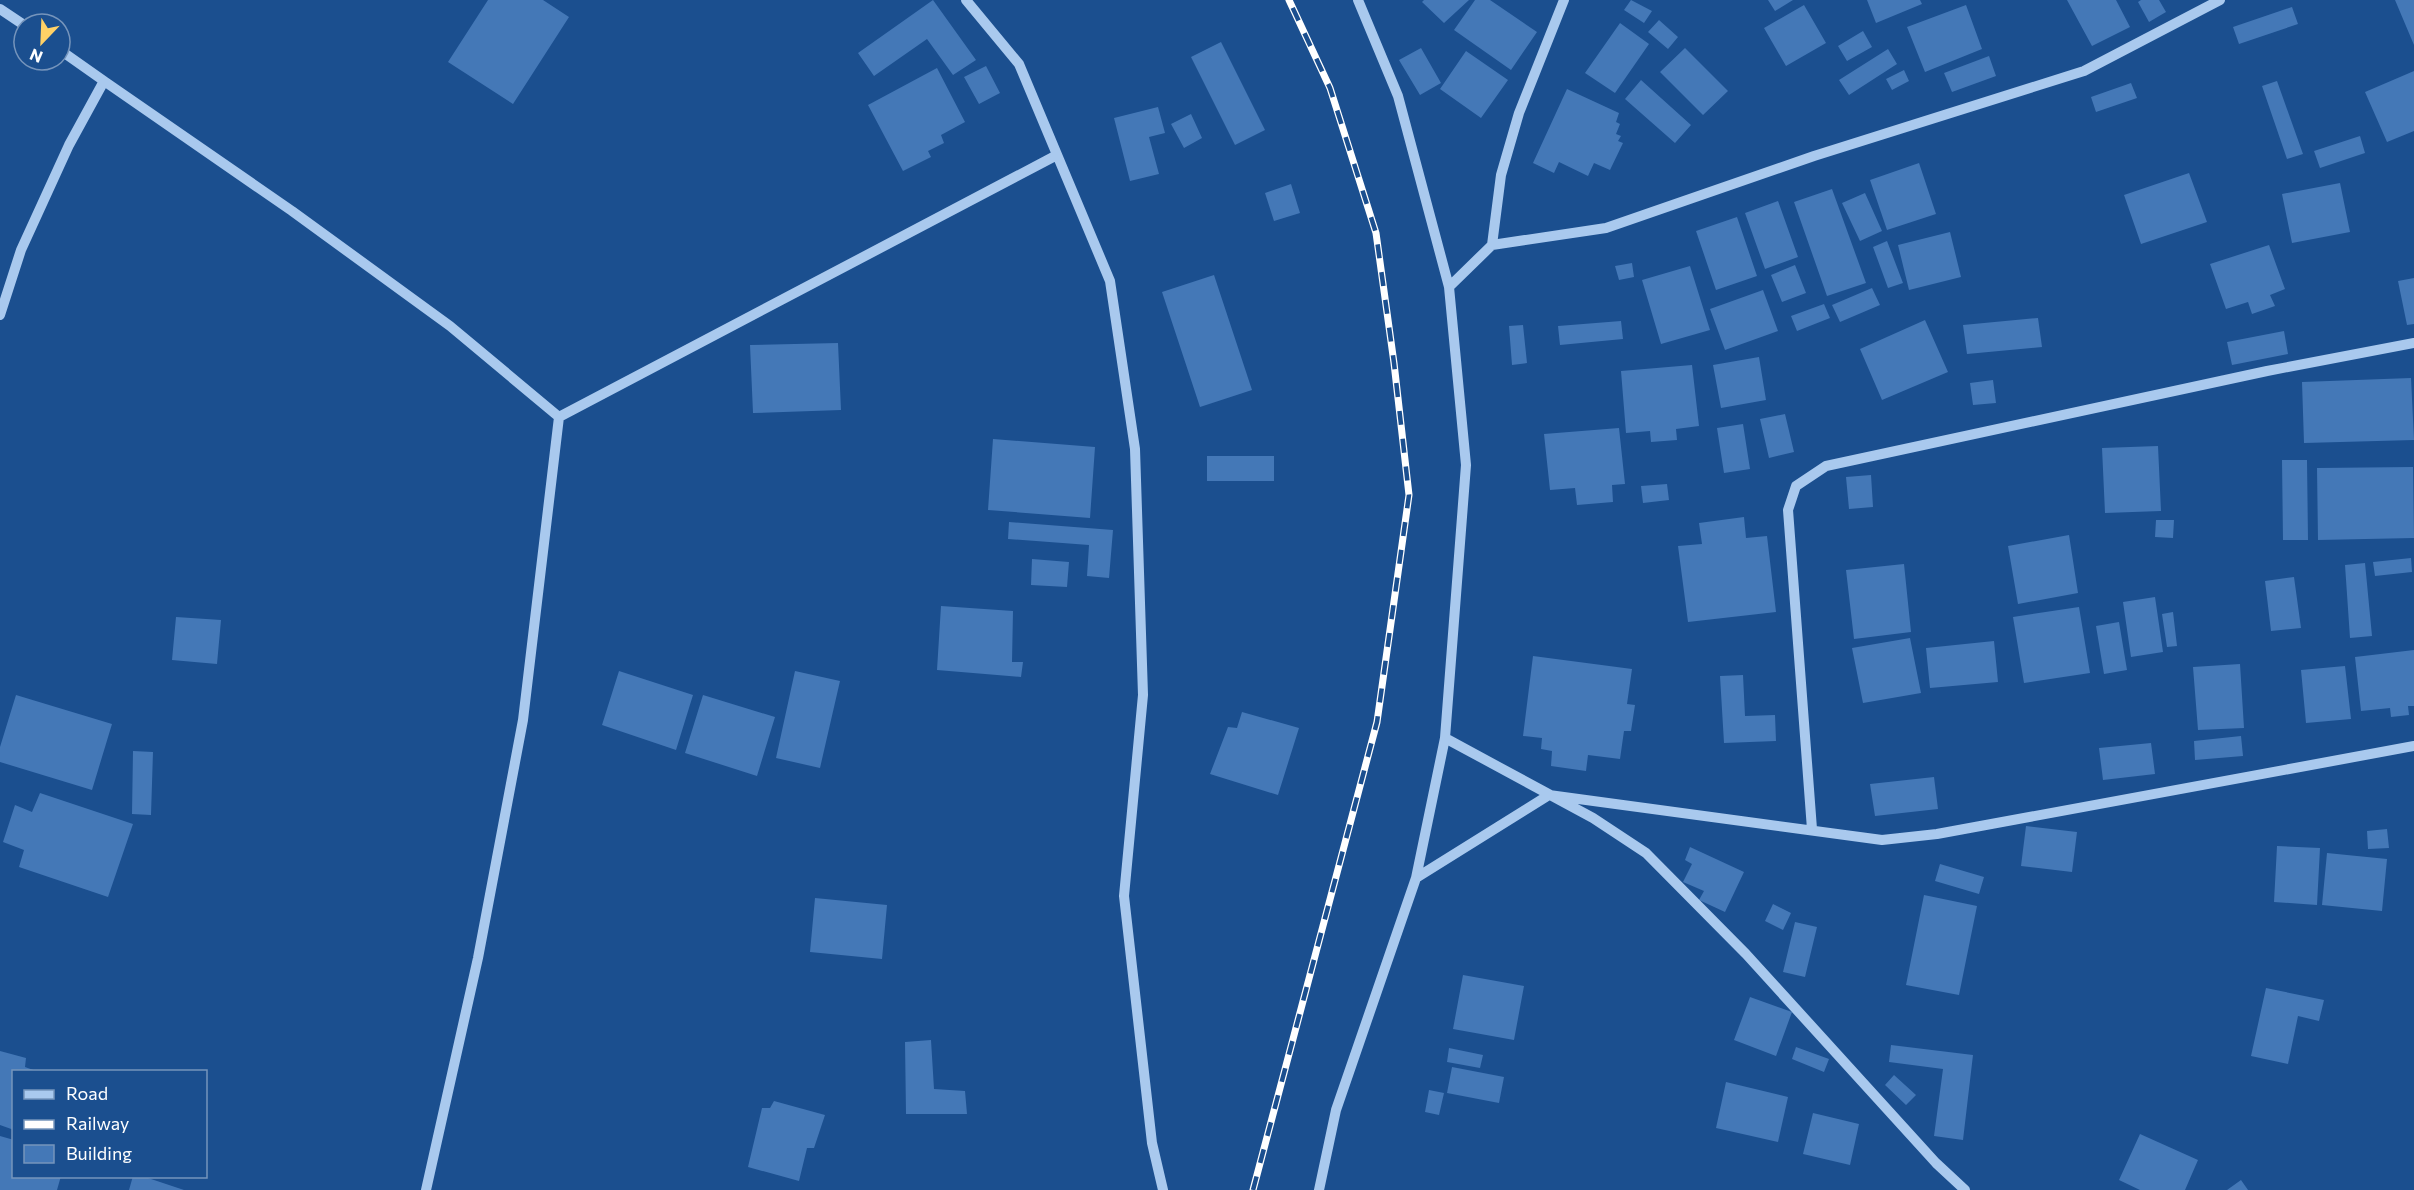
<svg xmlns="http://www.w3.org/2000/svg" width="2414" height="1190" font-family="Commissioner,sans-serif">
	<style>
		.building { fill: #4478b7 }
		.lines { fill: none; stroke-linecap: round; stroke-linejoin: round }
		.minor { stroke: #a9c9ee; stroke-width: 10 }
		.rail-casing { stroke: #fff; stroke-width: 7 }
		.rail { stroke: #1b4f8f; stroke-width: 4.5; stroke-dasharray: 14; stroke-linecap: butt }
	</style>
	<rect width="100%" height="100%" fill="#1b4f8f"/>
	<path class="building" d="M488,0H543L569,17L513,104L448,62Z
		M933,0L976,60L953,75L927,39L874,76L858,53Z
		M1424,0H1469L1444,23L1422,2Z
		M1475,0H1490L1537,32L1511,70L1454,30Z
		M1631,0L1652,11L1644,23L1624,10Z
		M1768,0H1793L1775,11Z
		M1867,0H1920L1922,4L1876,23Z
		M2067,0H2116L2130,27L2092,46Z
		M2141,0H2159L2166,12L2149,22L2138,2Z
		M2395,0H2414V45Z
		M1804,5L1826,43L1786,66L1764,28Z
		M1966,5L1982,49L1925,72L1907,27Z
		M2292,7L2298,24L2239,44L2233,27Z
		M1659,20L1678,37L1668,49L1648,32Z
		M1620,23L1649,44L1615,93L1585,73Z
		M1863,31L1872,47L1847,61L1838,46Z
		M1221,42L1265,130L1235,145L1191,57Z
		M1421,48L1441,83L1420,95L1399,60Z
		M1685,48L1728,91L1703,115L1660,72Z
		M1888,49L1897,64L1849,95L1839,80Z
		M1466,51L1508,80L1481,118L1440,89Z
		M1989,56L1996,76L1952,92L1944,73Z
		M986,66L1000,93L979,104L964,77Z
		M937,68L965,122L941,135L944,143L928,151L931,157L903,171L868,105Z
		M1904,70L1909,81L1892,90L1886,79Z
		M2414,71V131L2387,142L2365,92Z
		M1641,80L1691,125L1675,143L1625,99Z
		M2277,81L2303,154L2287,159L2262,86Z
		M2131,83L2137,98L2096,112L2091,97Z
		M1567,89L1619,113L1616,122L1620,124L1616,134L1621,136L1618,141L1623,143L1610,170L1594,163L1588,176L1559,162L1554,173L1533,163Z
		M1158,107L1165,133L1149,137L1159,174L1130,181L1114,118Z
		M1191,114L1202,138L1184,148L1171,124Z
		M2360,136L2365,153L2320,168L2314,151Z
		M1919,163L1936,214L1887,230L1870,180Z
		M2189,173L2207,222L2141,244L2124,195Z
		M2340,183L2350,232L2292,243L2282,194Z
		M1291,184L1300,213L1274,221L1265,193Z
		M1832,189L1866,283L1827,296L1794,202Z
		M1865,193L1882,231L1860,241L1842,203Z
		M1778,201L1798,257L1765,269L1745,213Z
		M1737,217L1757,276L1716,290L1696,231Z
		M1950,232L1961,277L1909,290L1898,245Z
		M1887,241L1903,283L1888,288L1873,247Z
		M2269,245L2285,289L2270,295L2275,306L2252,314L2248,302L2226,309L2210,264Z
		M1632,263L1634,277L1619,280L1615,266Z
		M1795,265L1806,293L1782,302L1771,275Z
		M1690,266L1710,330L1661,344L1642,280Z
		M1214,275L1252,390L1200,407L1162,292Z
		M2414,278V324L2407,325L2398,281Z
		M1872,288L1880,305L1840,322L1832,305Z
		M1763,290L1778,331L1725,350L1710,309Z
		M1824,304L1830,318L1797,331L1791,316Z
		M2038,318L2042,347L1967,354L1963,325Z
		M1925,320L1948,372L1882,400L1860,349Z
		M1621,321L1623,339L1560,345L1558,326Z
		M1523,325L1527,363L1512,365L1509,326Z
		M2284,331L2288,354L2232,365L2227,342Z
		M838,343L841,410L753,413L750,345Z
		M1759,357L1766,400L1721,408L1713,365Z
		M1692,365L1699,426L1676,429L1677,440L1651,442L1650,431L1626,433L1621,371Z
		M2411,378L2414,440L2304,443L2302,382Z
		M1993,380L1996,403L1973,405L1970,383Z
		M1785,414L1794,452L1769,458L1760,419Z
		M1743,424L1750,469L1724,473L1717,428Z
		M1619,428L1625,484L1612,485L1613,502L1577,505L1575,488L1550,490L1544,434Z
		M993,439L1095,447L1090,518L988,510Z
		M2158,446L2161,511L2105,513L2102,448Z
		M1207,456H1274V481H1207Z
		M2282,460H2307L2308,540H2283Z
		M2413,467L2414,538L2318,540L2317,468Z
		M1871,475L1873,507L1849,509L1846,477Z
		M1667,484L1669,500L1643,503L1641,486Z
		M1744,517L1746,538L1767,536L1776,612L1688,622L1678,546L1702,544L1699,523Z
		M2156,520H2174L2173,538L2155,537Z
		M1009,522L1113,530L1109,578L1087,576L1089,545L1008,539Z
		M2069,535L2078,593L2018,604L2008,546Z
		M2411,558L2412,572L2375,576L2373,562Z
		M1032,559L1069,562L1067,587L1031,585Z
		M2365,563L2372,636L2350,638L2345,565Z
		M1904,564L1911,632L1854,639L1846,570Z
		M2294,577L2301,628L2271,631L2265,581Z
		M2155,597L2163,652L2131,657L2123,602Z
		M941,606L1013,611L1012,662H1023L1021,677L937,670Z
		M2079,607L2090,673L2024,683L2013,617Z
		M2173,612L2177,646L2167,647L2162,614Z
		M176,617L221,620L217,664L172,660Z
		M2119,622L2127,670L2104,674L2096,626Z
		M1910,638L1921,693L1863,703L1852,648Z
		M1994,641L1998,682L1930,688L1926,648Z
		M2414,650V706H2408L2409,715L2391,717L2390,708L2361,711L2355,657Z
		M1533,656L1632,669L1627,704L1635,705L1631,731H1624L1620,759L1588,755L1586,771L1551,766L1552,751L1541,749L1542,738L1523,736Z
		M2240,664L2244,728L2198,730L2193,667Z
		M2345,666L2351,719L2306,723L2301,670Z
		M619,671L693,695L676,750L602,725Z
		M795,671L840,681L820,768L776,758Z
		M1743,675L1745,716L1775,715L1776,741L1724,743L1720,676Z
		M16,695L112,724L92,790L0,762V747Z
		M703,695L775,717L757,776L685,753Z
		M1242,712L1299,728L1278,795L1210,774L1228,727L1237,728Z
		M2241,736L2243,756L2195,760L2194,741Z
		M2151,743L2155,774L2103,780L2099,748Z
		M133,751L153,752L151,815L132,814Z
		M1934,777L1938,809L1875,816L1870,784Z
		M40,793L133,824L108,897L19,867L24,850L3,842L15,805L32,812Z
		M2026,826L2077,832L2072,872L2021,866Z
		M2387,829L2389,848L2368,849L2367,831Z
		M2277,846L2320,848L2317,905L2274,902Z
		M1690,847L1744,872L1725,912L1699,900L1704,891L1683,882L1692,864L1685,860Z
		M2327,853L2387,859L2382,911L2322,905Z
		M1940,864L1984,877L1979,894L1935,881Z
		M1924,895L1977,906L1959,995L1906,985Z
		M815,898L887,905L882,959L810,952Z
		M1773,904L1791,913L1783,930L1765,921Z
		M1795,922L1817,927L1805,977L1783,972Z
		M1463,975L1524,986L1514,1040L1453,1029Z
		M2266,988L2324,1000L2319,1021L2298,1016L2288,1064L2251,1056Z
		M1750,997L1792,1012L1776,1056L1734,1040Z
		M931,1040L934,1089L965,1091L967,1114H906L905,1042Z
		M1891,1045L1973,1055L1963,1140L1934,1136L1943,1069L1889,1062Z
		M1796,1047L1829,1059L1824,1072L1792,1059Z
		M1449,1048L1483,1055L1480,1068L1447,1062Z
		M0,1051L26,1058L25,1067L36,1071L14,1072V1130L0,1125Z
		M1452,1067L1504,1077L1499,1103L1447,1093Z
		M1894,1075L1916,1095L1906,1105L1885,1085Z
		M1726,1082L1788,1097L1778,1142L1716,1128Z
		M1429,1090L1444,1093L1439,1115L1425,1112Z
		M774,1101L825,1115L814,1148H807L799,1181L748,1167L762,1108H770Z
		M1813,1113L1859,1124L1850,1165L1803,1154Z
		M2140,1134L2198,1160L2185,1190H2140L2119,1180Z
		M0,1136L14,1140V1176H61L57,1190H0Z
		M133,1176H142L184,1190H129Z
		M2241,1180L2248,1190H2227Z"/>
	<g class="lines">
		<path class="minor" d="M966,0L1019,64L1110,281L1135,449L1143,695L1124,896L1152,1143L1163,1190
			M0,9L24,25
			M104,81L292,211L450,326L559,417
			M1492,245L1501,175L1519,113L1564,0
			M1449,287L1492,245L1606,228L1814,156L2084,71L2220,0
			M0,315L21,250L69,145L104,81L60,50
			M559,417L1057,155
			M1445,738L1593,818L1646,853L1746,954L1936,1163L1965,1190
			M1812,829L1788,510L1796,486L1826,466L2267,371L2414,343
			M1416,878L1549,795L1882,840L1937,834L2414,746
			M426,1190L478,958L523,720L559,417
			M1319,1190L1336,1110L1416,878L1445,738L1466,465L1449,287L1398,96L1358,0"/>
		<g class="rail-casing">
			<path id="rail" d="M1253,1190L1377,722L1409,495L1394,363L1376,233L1330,88L1289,0"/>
		</g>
		<use href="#rail" class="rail"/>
	</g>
	<rect x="12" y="1070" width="195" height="108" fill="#1b4f8f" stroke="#7695bc" stroke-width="1.5"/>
	<rect x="24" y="1090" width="30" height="9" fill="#a9c9ee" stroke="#7695bc" stroke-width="1.5"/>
	<text x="66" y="1100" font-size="18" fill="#ffffff">Road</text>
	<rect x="24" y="1120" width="30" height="9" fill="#ffffff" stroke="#7695bc" stroke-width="1.5"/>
	<text x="66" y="1130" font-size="18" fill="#ffffff">Railway</text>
	<rect x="24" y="1145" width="30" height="18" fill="#4478b7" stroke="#7695bc" stroke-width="1.5"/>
	<text x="66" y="1160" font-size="18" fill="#ffffff">Building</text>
	<g transform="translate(42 42) rotate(203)"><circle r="28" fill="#1b4f8f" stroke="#7695bc" stroke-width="1.5"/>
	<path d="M0-4.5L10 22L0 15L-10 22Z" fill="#ffd166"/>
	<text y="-9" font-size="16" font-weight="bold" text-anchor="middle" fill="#ffffff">N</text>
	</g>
</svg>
